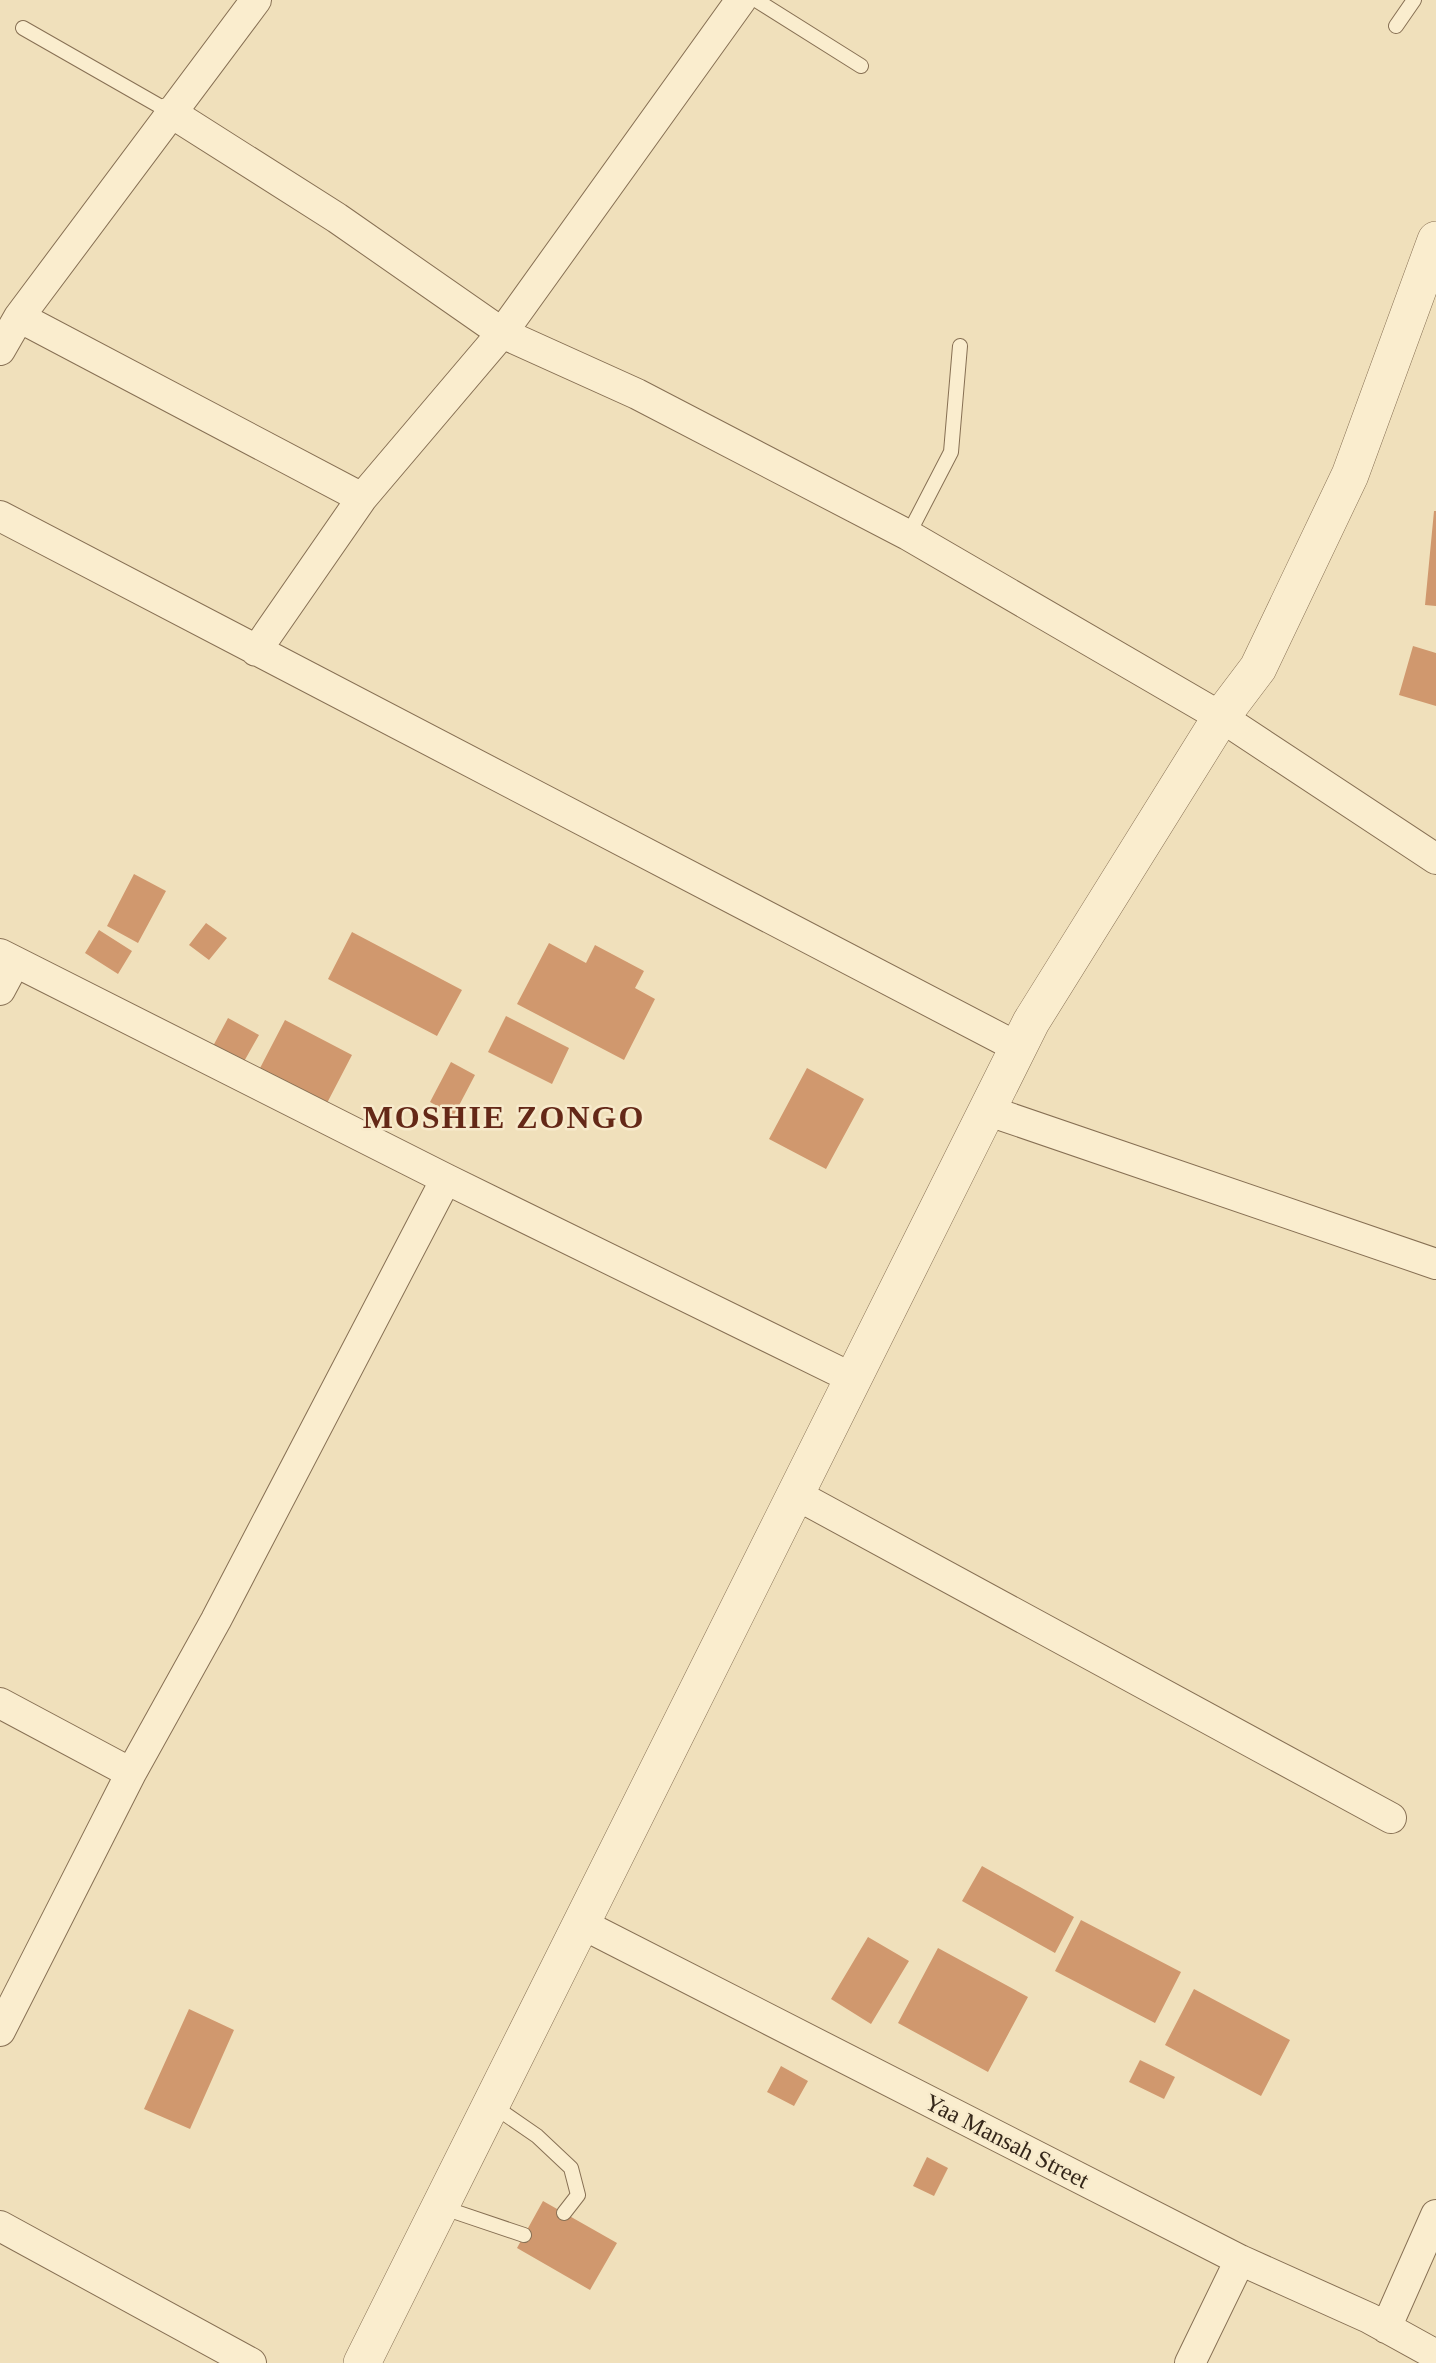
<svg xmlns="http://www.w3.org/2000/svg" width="1436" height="2363" font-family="Georgia,serif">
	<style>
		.building { fill: #d0986e }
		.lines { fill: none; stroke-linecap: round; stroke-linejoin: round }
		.service-casing { stroke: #877054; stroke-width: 16 }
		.minor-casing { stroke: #877054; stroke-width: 32 }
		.tertiary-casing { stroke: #877054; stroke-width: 38 }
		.service { stroke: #faedce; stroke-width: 14 }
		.minor { stroke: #faedce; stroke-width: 30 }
		.tertiary { stroke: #faedce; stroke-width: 37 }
		.labels { text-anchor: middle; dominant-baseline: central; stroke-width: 5; stroke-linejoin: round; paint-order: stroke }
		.street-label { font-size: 24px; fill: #35271a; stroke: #f7eacb }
		.district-label { font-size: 32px; font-weight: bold; letter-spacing: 2px; fill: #642817; stroke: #f7eacb }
	</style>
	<rect width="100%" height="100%" fill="#f0e0bb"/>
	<path class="building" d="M1434,511H1436V606L1425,605Z
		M1413,646L1436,653V706L1399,695Z
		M134,874L166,891L138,943L107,926Z
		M206,923L227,938L209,960L189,945Z
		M99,930L132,951L118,974L85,953Z
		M352,932L462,990L437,1036L328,979Z
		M549,943L586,963L595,945L644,971L635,988L655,999L624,1060L517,1004Z
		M506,1016L569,1048L552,1084L488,1052Z
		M228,1018L259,1035L242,1065L212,1048Z
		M285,1020L352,1055L326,1105L259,1070Z
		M451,1062L475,1075L454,1115L430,1102Z
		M807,1068L864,1099L826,1169L769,1139Z
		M982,1866L1074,1917L1055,1953L962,1901Z
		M1081,1920L1181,1972L1155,2023L1055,1971Z
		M868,1937L909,1961L871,2024L831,1999Z
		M938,1948L1028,1997L988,2072L898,2023Z
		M1194,1989L1290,2040L1261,2096L1165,2045Z
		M189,2009L234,2030L190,2129L144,2109Z
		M1140,2060L1175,2077L1164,2099L1129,2082Z
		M781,2066L808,2081L794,2106L767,2092Z
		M927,2157L948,2168L934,2196L913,2186Z
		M543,2201L617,2243L590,2290L517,2248Z"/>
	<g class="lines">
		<g class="service-casing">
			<path id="service" d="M756,0L861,66
				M1396,26L1414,0
				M23,28L170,112
				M908,535L951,452L960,346
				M492,2105L537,2136L571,2168L578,2195L564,2213
				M441,2207L524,2235"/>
		</g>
		<g class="minor-casing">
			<path id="minor" d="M170,112L337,218L502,333L637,394L908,535L1221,717L1436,859
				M19,317L362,498
				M0,350L19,317L256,0
				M0,516L1019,1048
				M256,651L362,498L502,333L741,0
				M0,954L446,1179L854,1379
				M0,990L15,962
				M986,1110L1436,1264
				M795,1494L1391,1818
				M0,1703L131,1773
				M580,1923L1240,2260L1369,2318L1436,2355
				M0,2031L131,1773L216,1620L446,1179
				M0,2226L251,2363
				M1386,2328L1436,2215
				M1190,2363L1240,2260"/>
		</g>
		<g class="tertiary-casing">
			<path id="tertiary" d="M362,2363L1031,1022L1221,717L1258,668L1350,475L1436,240"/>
		</g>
		<use href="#service" class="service"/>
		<use href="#minor" class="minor"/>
		<use href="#tertiary" class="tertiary"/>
	</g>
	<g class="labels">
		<g class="street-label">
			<text transform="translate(1007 2141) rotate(27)">Yaa Mansah Street</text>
		</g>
		<g class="district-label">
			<text x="504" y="1117">MOSHIE ZONGO</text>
		</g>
	</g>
</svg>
